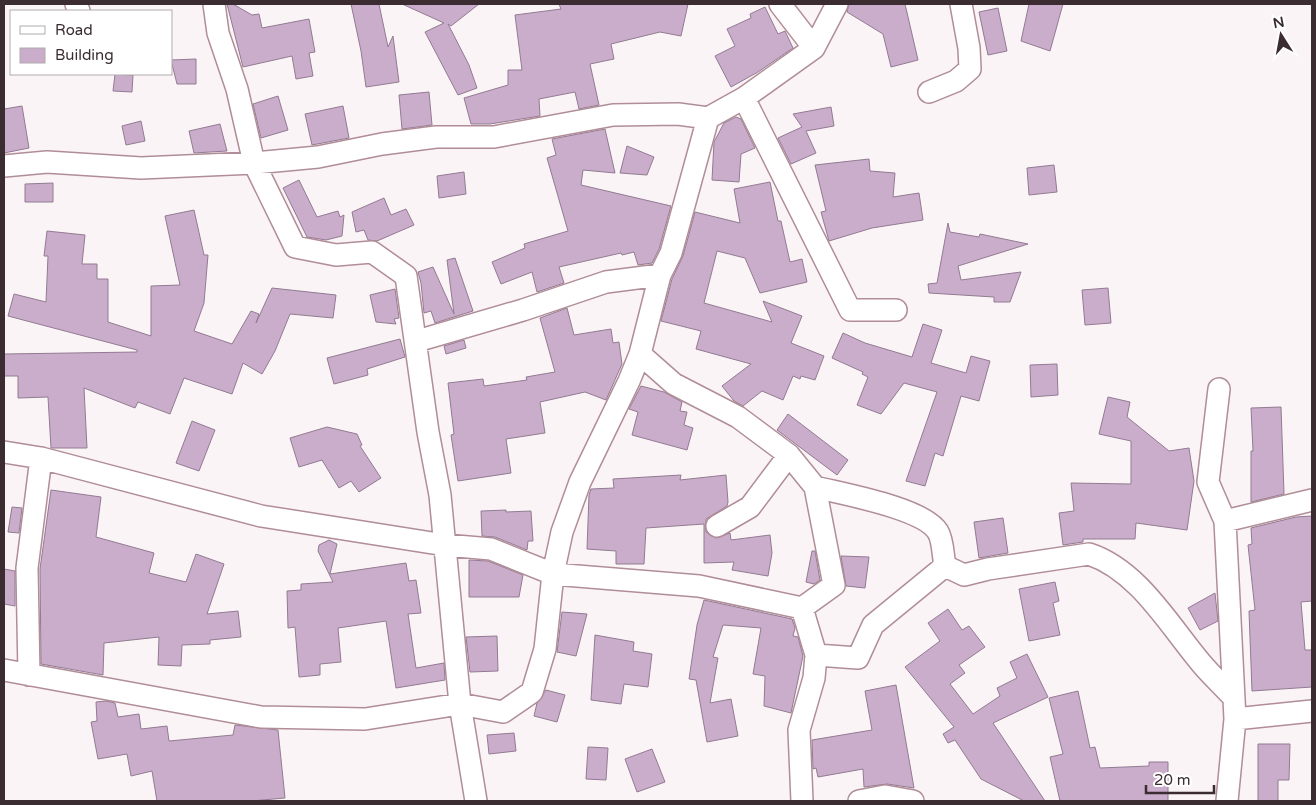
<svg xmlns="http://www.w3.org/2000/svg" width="1316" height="805" font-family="'Varela Round',sans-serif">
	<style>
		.building { fill: #caadcb; stroke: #927b92 }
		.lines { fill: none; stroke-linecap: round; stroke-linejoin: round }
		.minor-casing { stroke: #b08d97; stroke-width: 24 }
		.minor { stroke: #fff; stroke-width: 21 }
	</style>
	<rect width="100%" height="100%" fill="#fbf4f6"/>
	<path class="building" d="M227,4H233L252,15L259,14L262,28L309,19L315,52L309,53L313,76L296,79L292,56L243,67Z
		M351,4H379L388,47L393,36L399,82L366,87L361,51Z
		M402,4H479L451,26L448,24L469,65L477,88L458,95L425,32L444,23Z
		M559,4H688L681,36L660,32L611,44L614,59L590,64L599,105L579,109L575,92L539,99L540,116L490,124H471L464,98L508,85V70H522L515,15L561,9Z
		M849,4H905L918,60L891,67L883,34L847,12Z
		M1029,4H1063L1050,51L1021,41Z
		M765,7L778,34L785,31L793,48L758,72L731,87L715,56L735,46L727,29L751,18L750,14Z
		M998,8L1007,51L988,55L979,12Z
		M196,59V84H177L171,60Z
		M115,74L133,75L132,92L113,91Z
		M429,92L432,125L402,129L399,95Z
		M278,96L288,130L261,138L253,104Z
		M22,106L29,148L4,153V109Z
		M343,106L349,138L312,145L305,114Z
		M831,107L834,126L806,131L816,153L791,164L778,138L802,127L793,114Z
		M736,117L741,119L755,148L741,154L739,182L712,180L714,142L724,123Z
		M141,121L145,141L126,145L122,126Z
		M220,124L227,151L194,153L189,131Z
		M605,129L615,173L583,170L581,185L671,206L659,249L652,263L638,265L634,252L622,255L621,253L559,267L564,283L537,292L532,272L501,284L492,262L525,248L524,244L568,231L547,158L556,155L552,139Z
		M627,146L654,157L647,175L620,173Z
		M869,159L870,171L895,173L893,197L919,193L923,220L872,228L829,241L821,212L826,211L815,165Z
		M1054,165L1057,192L1029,195L1027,168Z
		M464,172L466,194L439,198L437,176Z
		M299,180L317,217L338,211L340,217L344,215L342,236L326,240L307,237L283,188Z
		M770,182L778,221H781L790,262L802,259L807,282L760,293L745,258L717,251L704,303L772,322L763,301L802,316L791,343L824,356L815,380L801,376L800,379L793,376L783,400L762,391L743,406L734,401L722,386L751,364L696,349L701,331L661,321L672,279L683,256L695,212L740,223L734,189Z
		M53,183V202H25V184Z
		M384,198L391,215L406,209L414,225L377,241L368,240L364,230L356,232L352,212Z
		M194,210L204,255H208L204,303L194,331L232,344L251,311L259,314L256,323L272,288L336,295L333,318L290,314L275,351L262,374L243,363L232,394L184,378L170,414L138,402L135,408L84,388L87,448H51L48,397L18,398V376H4V354L137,352V350L8,316L14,294L46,302L48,256H44L47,231L85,235L82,264H97V279H108V322L151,336V286L180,285L165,216Z
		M948,223L950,232L979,237L980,234L1028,244L958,266L961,280L1021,272L1010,302H994V297L929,293L928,284L937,283Z
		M455,258L473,311L435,323L431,311L424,313L421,283L418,272L433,267L454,314L447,260Z
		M1108,288L1111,323L1085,325L1082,290Z
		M395,289L399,318L394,319L396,324L376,322L370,295Z
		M567,308L574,335L611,329L613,343L619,342L622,364L606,400L585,392L540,402L545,433L506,439L511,473L458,481L451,435L454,434L448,383L483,379L484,386L527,380L526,377L555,372L540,318Z
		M923,324L942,330L931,363L966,373L971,356L990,361L979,401L961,396L943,456L935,453L925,486L906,481L937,392L904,383L881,414L857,405L868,377L862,374L863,372L832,358L843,333L865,343L912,357Z
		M400,339L405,357L367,369L368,375L334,384L327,358Z
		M464,340L466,348L446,354L444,346Z
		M1057,364L1058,395L1031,397L1030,365Z
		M641,386L664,392L682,402L680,411L687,412L684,425L693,428L687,450L632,435L638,412L629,409Z
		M1108,397L1130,402L1127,417L1169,451L1189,448L1194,481L1187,530L1136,523L1135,539H1083V542L1063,545L1059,513L1074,511L1071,483L1131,484V441L1099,434Z
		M1281,407L1284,494L1251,502V451H1253L1251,408Z
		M788,414L848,460L837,475L777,430Z
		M192,421L215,430L199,471L176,463Z
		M327,427L357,434L362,445L360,446L381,478L359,492L351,481L339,488L322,460L299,467L290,438Z
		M681,475L680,480L726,475L728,502L727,506L706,519V532L716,538L730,533L731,540L770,535L772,553L768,576L732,570L734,562L704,563V524L646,528L644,564H616V551L587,549L589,495L591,489L614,488L613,479Z
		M51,490L101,497L96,537L154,553L149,573L186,582L196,554L224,564L207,614L238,611L241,637L210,640V644L182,645L181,666L158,665L159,637L104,643L103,675L41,664L40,569Z
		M12,507L22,508L19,533L8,532Z
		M506,510V512L531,511L533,541H528L527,550L495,537L482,536L481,511Z
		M1312,516V601L1301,602L1305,650H1312V687L1252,691L1249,611L1255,610L1248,545L1252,544L1251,528L1296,517Z
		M1003,518L1008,553L979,558L974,522Z
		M329,540L337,544L330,574L406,563L409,581L416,580L421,613L408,614L416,668L444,663L445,680L396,688L386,621L338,628L341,662L320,664V675L299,677L295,627L288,628L287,591L301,590V584L333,582L318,551L319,545Z
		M812,551H815L820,580L814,584L806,582Z
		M841,556L869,557L865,588L846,586Z
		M469,560L488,561L523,575L519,597H469Z
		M4,569L15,571V606L4,604Z
		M1055,582L1059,601L1053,603L1060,635L1029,641L1019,589Z
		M1215,593L1218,621L1200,630L1188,608Z
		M704,600L792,619L795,628L793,636L798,637L803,656L791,713L764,706L765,676L753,674L761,628L723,625L713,657L718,658L710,703L731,699L738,736L707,742L696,680L689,679L697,625Z
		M948,609L962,630L969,626L985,647L959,665L965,673L950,684L973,714L1000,696L997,688L1017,678L1010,662L1027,654L1048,697L993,723L1045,801H1024L981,779L955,740L948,743L943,734L954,727L905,667L940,641L928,623Z
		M562,612L587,614L576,656L557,652Z
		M595,635L634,642L633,651L652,654L648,687L624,684L621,704L591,700Z
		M497,636L498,671L470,672L466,637Z
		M896,685L914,788L887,784L864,787L863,769L818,777L816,768L813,769L812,740L872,730L865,691Z
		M546,690L565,695L557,722L534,716L537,703Z
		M1078,691L1090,748L1095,747L1100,768L1149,766V762H1168V801H1060L1050,757L1063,754L1049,698Z
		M106,701L115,703L118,717L139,714L141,729L167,726L169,741L233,735L235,725L278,730L285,798L251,801H157L152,771L131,776L127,754L98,759L91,722L97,721L96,702Z
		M514,733L516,751L489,754L487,735Z
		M1258,744H1290L1289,780H1278V801H1258Z
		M588,747L608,748L606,780L586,779Z
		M652,749L665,782L637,792L625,759Z"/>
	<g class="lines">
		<g class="minor-casing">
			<path id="minor" d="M76,4L79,11
				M214,4L218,33L237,89L254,163L295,247L336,255L372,252L406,276L428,432L440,495L460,704L476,801
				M780,4L814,48
				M929,92L956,81L970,69L969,48L961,4
				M744,98L850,310H896
				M4,166L47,162L141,168L254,163L318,157L382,144L436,137H494L613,115L678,114L708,118L744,98L814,48L837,4
				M417,341L523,310L606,282L660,275
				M1219,389L1208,482L1225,521L1235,719L1227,801
				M4,452L41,458L261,516L445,545L491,549L553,574L699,586L802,608L834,585L815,487L789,455L738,417L674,384L640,354
				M815,487C842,494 924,508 938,532C943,540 943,556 945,566L964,575L988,569L1089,554C1138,570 1169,625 1201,663C1211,675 1222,685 1233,697
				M1225,521L1312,500
				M717,526L750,507L789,455
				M816,655L858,658L873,625L945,566
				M4,670L261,717L365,719L460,704L503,712L532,692L545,649L553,574L562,532L580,482L629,381L640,354L660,275L671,253L708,118
				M29,675L27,568L41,458
				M1235,719L1312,711
				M802,801L799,730L814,678L816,655L802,608
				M859,801L885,796L913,801"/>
		</g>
		<use href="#minor" class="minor"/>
	</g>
	<rect width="1316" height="805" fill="none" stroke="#3a2c30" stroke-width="10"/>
	<rect x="10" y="10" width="162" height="65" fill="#ffffff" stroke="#b0abac"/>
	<rect x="20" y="26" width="25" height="8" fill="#ffffff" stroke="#b0abac"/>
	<text x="55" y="35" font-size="15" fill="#3a2c30">Road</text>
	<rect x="20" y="48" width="25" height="15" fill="#caadcb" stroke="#b0abac"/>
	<text x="55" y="60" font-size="15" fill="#3a2c30">Building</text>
	<g transform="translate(1281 35) rotate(349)" stroke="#ffffff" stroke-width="4" paint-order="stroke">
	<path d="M0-4L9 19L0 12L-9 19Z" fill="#3a2c30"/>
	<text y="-8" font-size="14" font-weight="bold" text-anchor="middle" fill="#3a2c30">N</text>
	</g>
	<path d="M1146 785v8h68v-8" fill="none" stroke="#3a2c30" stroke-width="2.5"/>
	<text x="1154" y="785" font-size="15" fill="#3a2c30" stroke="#ffffff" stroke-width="4" paint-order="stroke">20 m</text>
</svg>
